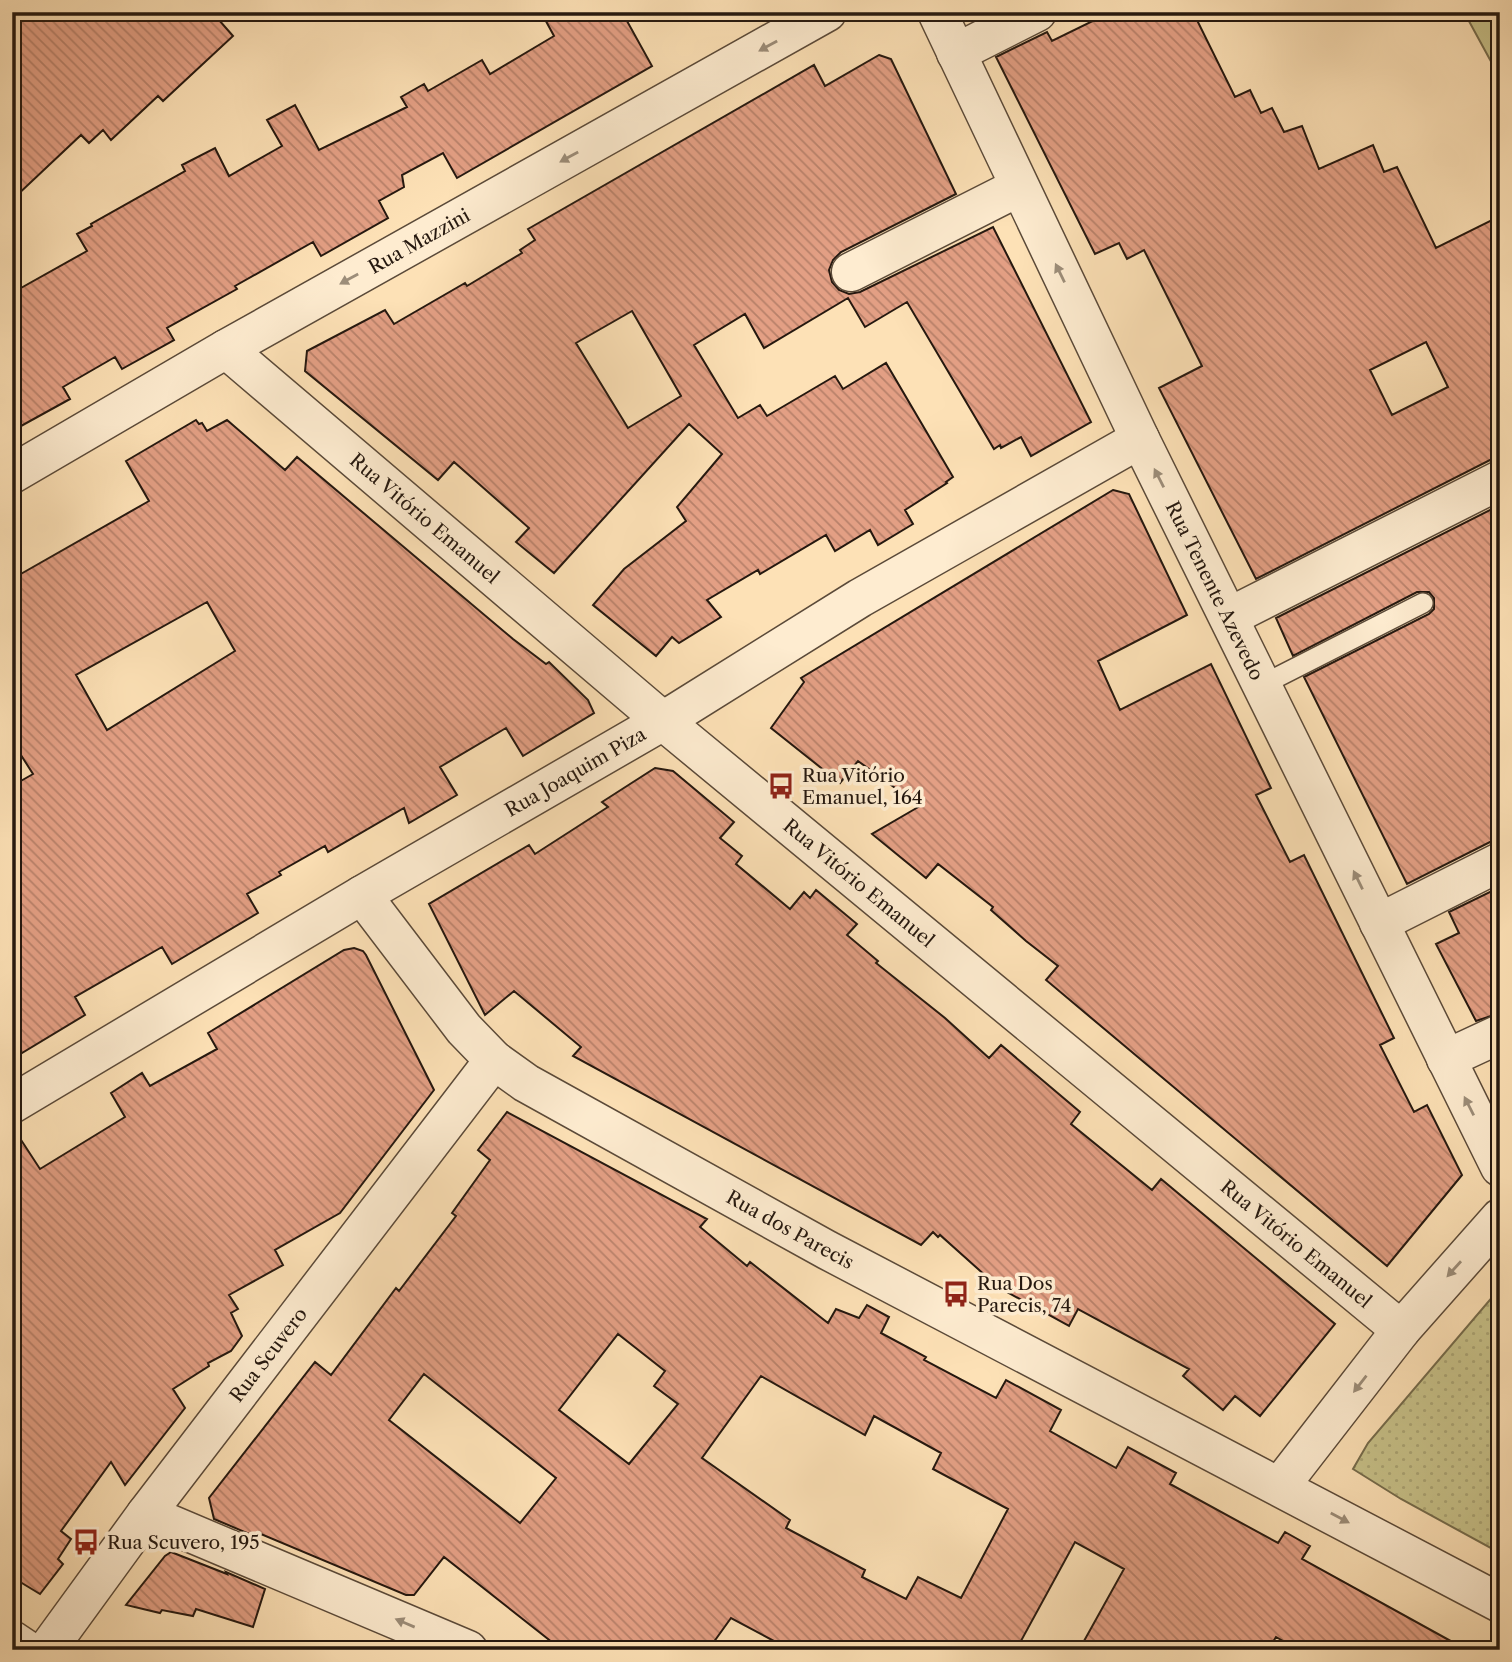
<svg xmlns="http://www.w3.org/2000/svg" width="1512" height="1662" font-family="'Libre Caslon Text',serif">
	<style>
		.grass { fill: url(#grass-dots); stroke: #766c4c; stroke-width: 2 }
		.pitch { fill: #c7c189; stroke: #766c4c; stroke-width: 2 }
		.building { fill: url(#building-back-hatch); stroke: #25180f; stroke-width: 2; fill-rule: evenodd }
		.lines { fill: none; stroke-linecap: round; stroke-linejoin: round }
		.service-casing { stroke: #5b4a39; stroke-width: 22 }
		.minor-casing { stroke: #5b4a39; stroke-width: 41 }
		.service { stroke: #feecd0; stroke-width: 19 }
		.minor { stroke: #feecd0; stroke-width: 38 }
		.oneway { fill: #9c8d79 }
		.labels { text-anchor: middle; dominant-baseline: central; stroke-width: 7; stroke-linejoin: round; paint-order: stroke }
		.street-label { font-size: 19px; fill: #25180f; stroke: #feecd0 }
		.poi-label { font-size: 19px; fill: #25180f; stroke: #feecd0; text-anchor: start }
	</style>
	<defs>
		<pattern id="grass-dots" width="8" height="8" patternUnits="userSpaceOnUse" patternTransform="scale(1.75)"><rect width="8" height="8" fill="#c7c189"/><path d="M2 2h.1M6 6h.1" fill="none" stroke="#aba575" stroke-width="1.8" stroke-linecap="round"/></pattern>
		<pattern id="building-back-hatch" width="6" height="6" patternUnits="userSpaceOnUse" patternTransform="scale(1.75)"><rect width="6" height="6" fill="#e39f84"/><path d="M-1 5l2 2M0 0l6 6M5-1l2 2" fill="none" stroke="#b8816a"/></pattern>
	</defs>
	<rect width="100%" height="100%" fill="#fde1b6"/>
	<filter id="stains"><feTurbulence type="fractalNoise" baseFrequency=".00286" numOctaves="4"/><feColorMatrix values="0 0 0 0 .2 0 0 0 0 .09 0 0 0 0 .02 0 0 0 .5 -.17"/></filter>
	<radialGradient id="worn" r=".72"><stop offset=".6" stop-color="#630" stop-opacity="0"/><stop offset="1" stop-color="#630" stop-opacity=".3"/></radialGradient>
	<path class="grass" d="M1500,1288V1553L1401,1499L1353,1469L1368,1443Z"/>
	<path class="pitch" d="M1464,12H1500V78Z"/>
	<path class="building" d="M12,12H212L233,36L163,101L158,96L111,140L103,130L89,143L81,135L12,200Z
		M541,12H622L652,66L457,178L443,153L402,175L404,187L379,201L388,218L321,256L313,242L235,286L237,289L167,328L174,340L122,369L115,357L63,387L70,399L12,431V293L87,251L77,234L92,226L91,224L185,171L182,165L215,148L229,176L282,146L267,120L295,105L319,150L407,107L401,97L424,84L428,91L482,60L490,74L554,36Z
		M1111,12H1193L1235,97L1250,90L1261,113L1272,108L1284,132L1302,126L1319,169L1373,145L1384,172L1397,167L1436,248L1500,216V458L1490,460L1256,579L1159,388L1202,366L1144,250L1127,259L1119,243L1095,254L996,57L1047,32L1052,41ZM1426,342L1448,387L1392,415L1370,370Z
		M879,55L891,59L956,194L841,252L833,260L829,270L832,282L839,290L849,294L860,292L993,227L1091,422L1031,456L1021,437L1001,448L1000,445L994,449L907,302L865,327L848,298L764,348L745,314L694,345L738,418L760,405L767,416L835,376L843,389L886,363L953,477L946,482L947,483L905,510L913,524L878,545L870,530L835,551L826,535L760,574L758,570L707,600L721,617L679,643L672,637L656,656L593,605L624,569L686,521L677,507L722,454L689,424L554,573L516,542L529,528L454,462L438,480L305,371L307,351L385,310L394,324L465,283L467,286L522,253L520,250L535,240L528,229L814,65L825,86ZM632,311L681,396L628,428L576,343Z
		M196,420L199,424L202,423L207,431L227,420L285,470L297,457L513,639L546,664L549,662L588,700L594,713L523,756L506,728L440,767L457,795L409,823L404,808L328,852L325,846L279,872L281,875L247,894L258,913L172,964L162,947L75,997L85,1015L12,1059V786L33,774L12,741V579L149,501L126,461ZM207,602L235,651L107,730L76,675Z
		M1113,490L1129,494L1187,615L1098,661L1120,710L1211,664L1271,788L1256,795L1290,862L1304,855L1394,1038L1380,1045L1414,1112L1427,1105L1462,1175L1387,1266L1046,980L1058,966L1026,941L991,910L993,907L938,864L926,878L872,834L920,806L858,761L840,783L771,728L804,682L801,678Z
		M1500,505V840L1490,842L1407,884L1304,677L1429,614L1434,609V598L1429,592H1417L1293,656L1276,618Z
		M655,768L673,771L734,822L720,838L742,856L736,864L790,909L804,892L810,898L816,890L857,924L847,935L878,961L876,963L945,1018L989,1058L1001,1045L1080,1112L1071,1124L1152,1190L1161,1179L1335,1324L1260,1416L1235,1396L1223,1410L1183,1376L1189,1369L1078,1309L1069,1326L985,1280L987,1277L940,1235L938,1237L933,1232L921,1245L573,1056L581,1047L514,991L485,1015L429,904L529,845L535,854L608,807L602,802Z
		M1500,887V1013L1476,1021L1436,944L1459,933L1449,912Z
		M354,948L363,951L366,955L434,1090L340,1213L275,1250L283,1265L229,1295L238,1309L231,1313L242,1336L231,1351L208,1363L209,1366L173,1389L185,1408L125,1485L111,1462L61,1531L71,1539L58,1559L63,1564L40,1594L12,1577V1126L40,1169L125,1117L111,1093L142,1073L150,1086L217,1049L208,1033L344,950Z
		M507,1112L707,1219L700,1227L747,1266L750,1262L828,1323L836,1309L859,1318L867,1305L889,1317L881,1333L926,1357L924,1360L996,1398L1006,1380L1061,1410L1050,1431L1116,1468L1128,1447L1176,1473L1170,1484L1278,1543L1285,1532L1310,1546L1302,1559L1467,1650H1299L1276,1637L1268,1650H1079L1124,1569L1075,1542L1016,1650H770L774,1641L731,1618L708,1650H562L444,1557L414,1595H406L261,1534L259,1538L214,1519L209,1498L315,1362L331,1375L396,1288L399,1291L456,1216L452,1213L490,1160L478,1150ZM618,1334L665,1371L654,1386L678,1404L629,1464L559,1410ZM424,1374L556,1478L520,1523L389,1420ZM761,1376L865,1435L874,1416L941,1453L933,1469L1008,1509L961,1598L918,1577L906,1599L862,1577L865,1570L786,1528L790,1520L702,1458Z
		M171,1552L227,1574L226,1572L265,1589L253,1627L196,1609L193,1616L162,1610L160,1613L126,1605L165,1556Z"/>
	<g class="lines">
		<g class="service-casing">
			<path id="service" d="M1262,685L1423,603"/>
		</g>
		<g class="minor-casing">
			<g id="minor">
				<path id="s1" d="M937,12L1140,439L1500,1167"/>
				<path d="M956,53L1037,12"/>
				<path d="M851,272L1019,187"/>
				<path id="s2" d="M226,349L663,721L1401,1330"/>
				<path id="s3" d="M12,474L226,349L827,12"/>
				<path d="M1229,617L1500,480"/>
				<path id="s4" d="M362,895L464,1029L494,1060L526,1083L827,1250L1500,1603"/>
				<path d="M1379,923L1500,862"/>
				<path d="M1446,1059L1500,1034"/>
				<path id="s5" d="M12,1104L362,895L663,721L860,598L1140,439"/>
				<path d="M1280,1486L1401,1330L1500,1218"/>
				<path d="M146,1514L468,1650"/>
				<path d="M12,1640L27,1650"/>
				<path id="s6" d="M47,1650L146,1514L494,1060"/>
			</g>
		</g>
		<use href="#service" class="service"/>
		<use href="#minor" class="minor"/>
	</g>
	<defs><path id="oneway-solid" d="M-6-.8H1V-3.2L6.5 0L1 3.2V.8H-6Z" transform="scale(1.75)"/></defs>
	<g class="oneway">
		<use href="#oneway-solid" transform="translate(768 46) rotate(151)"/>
		<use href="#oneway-solid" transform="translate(569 157) rotate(151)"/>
		<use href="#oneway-solid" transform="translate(1060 273) rotate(-116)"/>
		<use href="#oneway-solid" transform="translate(349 279) rotate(151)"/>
		<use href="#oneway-solid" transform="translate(1159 478) rotate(-117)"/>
		<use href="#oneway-solid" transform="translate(1358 880) rotate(-116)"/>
		<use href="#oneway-solid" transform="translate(1469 1106) rotate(-117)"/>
		<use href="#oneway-solid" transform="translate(1454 1269) rotate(132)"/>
		<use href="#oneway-solid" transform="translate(1360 1384) rotate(128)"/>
		<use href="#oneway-solid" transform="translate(1340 1518) rotate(28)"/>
		<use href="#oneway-solid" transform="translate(405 1623) rotate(-157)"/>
	</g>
	<defs>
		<g id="bus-bare" transform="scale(2.1)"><path d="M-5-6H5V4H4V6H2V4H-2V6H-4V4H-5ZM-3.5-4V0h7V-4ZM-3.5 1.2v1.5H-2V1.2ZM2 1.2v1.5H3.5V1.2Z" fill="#8f2418" stroke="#feecd0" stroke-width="2.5" paint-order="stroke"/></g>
	</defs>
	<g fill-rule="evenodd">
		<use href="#bus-bare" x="781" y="786"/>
		<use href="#bus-bare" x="956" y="1294"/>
		<use href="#bus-bare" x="86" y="1542"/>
	</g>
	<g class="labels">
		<g class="street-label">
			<text stroke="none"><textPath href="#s3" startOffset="469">Rua Mazzini</textPath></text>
			<text stroke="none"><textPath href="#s2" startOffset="261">Rua Vitório Emanuel</textPath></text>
			<text stroke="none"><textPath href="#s1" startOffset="642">Rua Tenente Azevedo</textPath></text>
			<text stroke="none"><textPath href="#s5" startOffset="654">Rua Joaquim Piza</textPath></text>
			<text stroke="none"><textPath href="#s2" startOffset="828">Rua Vitório Emanuel</textPath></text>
			<text stroke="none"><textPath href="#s4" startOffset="553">Rua dos Parecis</textPath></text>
			<text stroke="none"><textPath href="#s2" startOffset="1395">Rua Vitório Emanuel</textPath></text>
			<text stroke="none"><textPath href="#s6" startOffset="369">Rua Scuvero</textPath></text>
		</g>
		<g class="poi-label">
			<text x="802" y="775">Rua Vitório<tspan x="802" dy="22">Emanuel, 164</tspan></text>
			<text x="977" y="1283">Rua Dos<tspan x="977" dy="22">Parecis, 74</tspan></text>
			<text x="107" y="1542">Rua Scuvero, 195</text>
		</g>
	</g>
	<rect width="1512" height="1662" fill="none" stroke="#fde1b6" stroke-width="42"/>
	<rect x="14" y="14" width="1484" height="1634" fill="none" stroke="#25180f" stroke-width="3.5"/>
	<rect x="21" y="21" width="1470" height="1620" fill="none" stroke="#25180f" stroke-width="2"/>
	<rect width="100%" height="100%" filter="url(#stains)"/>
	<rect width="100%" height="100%" fill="url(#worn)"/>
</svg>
